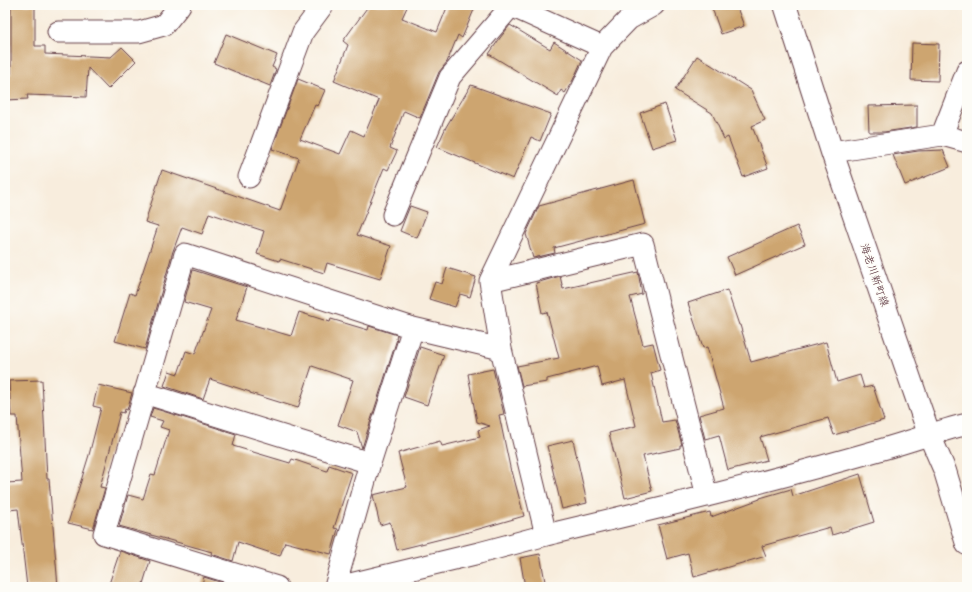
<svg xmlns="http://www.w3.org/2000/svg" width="972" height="592" font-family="Delius,'Klee One',sans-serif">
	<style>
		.building { fill: #cda570 }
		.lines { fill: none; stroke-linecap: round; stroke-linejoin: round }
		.minor-casing { stroke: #643e46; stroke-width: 23 }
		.secondary-casing { stroke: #643e46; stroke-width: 24 }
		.minor { stroke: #fff; stroke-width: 21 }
		.secondary { stroke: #fff; stroke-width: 22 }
		.labels { text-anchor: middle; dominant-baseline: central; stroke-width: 3; stroke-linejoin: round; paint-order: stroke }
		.street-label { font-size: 11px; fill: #4a1f2b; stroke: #fdfcf7 }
	</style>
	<rect width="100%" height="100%" fill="#fdfcf7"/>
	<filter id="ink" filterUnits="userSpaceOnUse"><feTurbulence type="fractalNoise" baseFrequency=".025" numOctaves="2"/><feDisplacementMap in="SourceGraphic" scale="8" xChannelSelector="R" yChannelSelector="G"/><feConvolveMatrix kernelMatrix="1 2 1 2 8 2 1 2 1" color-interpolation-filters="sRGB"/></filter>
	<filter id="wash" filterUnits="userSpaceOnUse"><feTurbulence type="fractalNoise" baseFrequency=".012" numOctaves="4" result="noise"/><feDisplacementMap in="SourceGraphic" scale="16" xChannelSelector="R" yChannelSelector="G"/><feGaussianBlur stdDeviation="0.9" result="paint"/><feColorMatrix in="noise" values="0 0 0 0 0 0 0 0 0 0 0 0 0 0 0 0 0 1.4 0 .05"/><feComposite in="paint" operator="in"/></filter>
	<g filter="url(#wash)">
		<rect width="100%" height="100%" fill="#f8eddd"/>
		<g id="blocks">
			<path class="building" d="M11,5H35V46H45V54L111,57L122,47L136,61L108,89L88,68L86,97L27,95L28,99L5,100V74H11Z
				M369,5H408L402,18L437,32L448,5H476L462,38L458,35L447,62L439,72L420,118L404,111L390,148L397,151L388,170L384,168L357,235L391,246L380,279L327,263L324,273L280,259L279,261L257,254L264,231L209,213L202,234L182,227L173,251L145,349L115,341L130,293L135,295L158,226L145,222L162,170L280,211L299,158L272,149L298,79L325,90L318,106L315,105L300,139L340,154L351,130L364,136L379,100L334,81L348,45L343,41Z
				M711,5H736L744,26L721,34Z
				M510,25L550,49L554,42L582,60L573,80L565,93L561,90L558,96L489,54L500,38Z
				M226,34L277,55L272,67L276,69L270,86L214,63Z
				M912,43L939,44L938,81L911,80Z
				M697,56L751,90L765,120L752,126L768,168L743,177L728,137L724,139L712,113L675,90Z
				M471,85L551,114L540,141L531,137L513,179L437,147L446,127Z
				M665,104L677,140L652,148L640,113Z
				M917,105V127L884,132H869L868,106Z
				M943,150L950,167L905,185L893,155L918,151Z
				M634,180L645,224L554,248L555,253L533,258L526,234L539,206Z
				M410,206L427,212L417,238L400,231Z
				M797,226L805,244L735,275L727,257Z
				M447,268L476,277L470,297L460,294L455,307L429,299L435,282L442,284Z
				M193,270L247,287L236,320L291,336L299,312L330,322L331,319L368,330L369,326L397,335L396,339H397L362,448L357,432L338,425L353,380L312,366L298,408L250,393V392L210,379L203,399L164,386L169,371L178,374L186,351L195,354L211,310L184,302Z
				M638,272L642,294L630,297L643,345L653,343L660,370L651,373L662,422L675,420L682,445H680V448L643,456L652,491L625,498L609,433L636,426L625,380L602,386L597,366L547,379V382L522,386L517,366L559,358L547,312L542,313L536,283L560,276L563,289Z
				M727,290L739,325H740L751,362L826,342L837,382L860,375L864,388L873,386L884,420L834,435L828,418L760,437L767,460L728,470L719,435L705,439L699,415L724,408L707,347L703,348L688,303Z
				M420,347L444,355L427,405L404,397Z
				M493,369L504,414L499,415L511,472L512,471L524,516L465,533L397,550L390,522L380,525L373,495L407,487L398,453L440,441L442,446L480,437L478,430L490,426L477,422L468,374Z
				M42,380L47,479H49L58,587H27L18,509L9,510L6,483L22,482L17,416H11L9,381Z
				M98,385L132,393L127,410L125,409L124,413L120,412L100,487L105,488L93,529L68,523L89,455L101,408L93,406Z
				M153,408L236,434L233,446L290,463L292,459L327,471L329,465L352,473L334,528L338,529L331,554L285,542L280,556L238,542L233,561L211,554L212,552L119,526L128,495L143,499L151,474L155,475L169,430L160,427L163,421L150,417Z
				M573,440L587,503L562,509L547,446Z
				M860,474L874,522L832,535L830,527L762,546L766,556L694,577L688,553L667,559L658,525L710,512L711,517L760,499V498L791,489L793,496Z
				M120,551L150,561L142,587H108Z
				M540,554L546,587H525L520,558Z
				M204,577L226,584L225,587H201Z"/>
		</g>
	</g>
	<g filter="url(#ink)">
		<use href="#blocks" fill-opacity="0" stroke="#643e46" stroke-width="1"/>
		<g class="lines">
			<g class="minor-casing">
				<path id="minor" d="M509,5L602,47
					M58,32H139L164,25L180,5
					M942,135L967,71
					M832,152L942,135L967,142
					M249,177L303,32L323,5
					M393,215L450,77L511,6
					M490,281L643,244L707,496
					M501,349L490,281L602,47L629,19L654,5
					M144,393L370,463
					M546,535C659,508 772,481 883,449C911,441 939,431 967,424
					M277,587L104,534L185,254L413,328L501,349L546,535L479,553L338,587
					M335,587L370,463L413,328"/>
			</g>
			<g class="secondary-casing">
				<path id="secondary" d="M785,5L832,152L929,434L945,471L967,544"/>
			</g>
			<use href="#minor" class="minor"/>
			<use href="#secondary" class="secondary"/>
		</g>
	</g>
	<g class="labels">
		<g class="street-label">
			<text transform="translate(875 275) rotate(71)">海老川新町線</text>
		</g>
	</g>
	<rect width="972" height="592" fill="none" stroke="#fdfcf7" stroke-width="20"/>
</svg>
